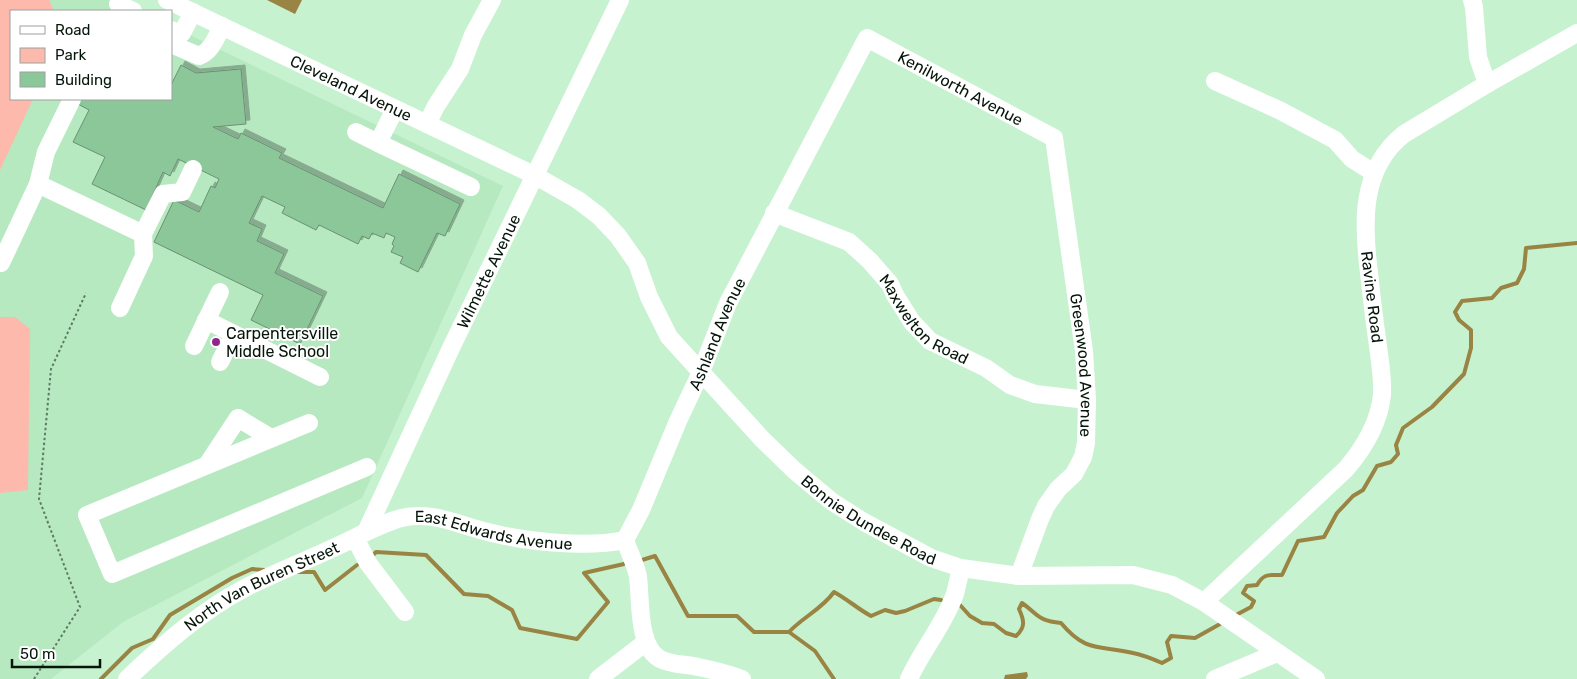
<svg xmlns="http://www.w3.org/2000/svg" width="1577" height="679" font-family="Rubik,sans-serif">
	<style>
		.built { fill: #b7e9c1 }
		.green { fill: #fcb9ac }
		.water { fill: #9a8443 }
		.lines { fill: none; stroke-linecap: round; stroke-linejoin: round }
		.stream { stroke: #9a8443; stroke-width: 4 }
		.building { fill: #8cc799; stroke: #689171; filter: url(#shadow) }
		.path { stroke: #5d7a63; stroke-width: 2; stroke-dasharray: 2.5 2.5; stroke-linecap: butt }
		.minor { stroke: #fff; stroke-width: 18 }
		.poi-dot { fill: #91268a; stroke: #fff; stroke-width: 2 }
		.labels { text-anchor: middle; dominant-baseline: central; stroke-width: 4; stroke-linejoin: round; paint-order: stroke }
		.street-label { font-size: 16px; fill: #06160a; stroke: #fff }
		.poi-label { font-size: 16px; fill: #06160a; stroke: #fff; text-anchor: start }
	</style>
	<defs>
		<filter id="shadow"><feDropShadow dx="4" dy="-4" stdDeviation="0" flood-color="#0004"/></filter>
	</defs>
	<rect width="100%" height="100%" fill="#c6f2cf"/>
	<path class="built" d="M0,0H117L140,11H11V99H171V26L503,186L362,498L123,622L51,679H0Z"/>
	<path class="green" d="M0,0H49L54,11H11V99H33L0,170Z
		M0,317H15L30,329L28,490L0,493Z"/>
	<path class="water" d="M267,0H302L295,14Z
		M1027,672L1028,676L1026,679H1004L1005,675Z"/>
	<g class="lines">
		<path class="stream" d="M374,554L376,552L426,555L464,594L488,596L512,610L520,628L577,639L608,602L584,573L624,564
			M642,560L655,556L688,616H737L754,632H789L815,651L834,679
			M298,572H314L325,590L357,565
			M960,605L970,616L982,623L994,624L1006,633L1016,636C1026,627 1024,620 1019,609L1022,603C1039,615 1038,621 1061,623C1086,653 1099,645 1133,653C1143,655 1153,659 1162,663L1171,658L1167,642L1171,636L1195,638L1220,624
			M1236,615L1251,607L1254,601L1243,593L1247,586L1257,585C1264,573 1269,575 1282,575L1298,541L1324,537L1337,513L1353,496L1363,490L1377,466L1391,462L1398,454L1396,445L1403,428L1432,407L1464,374L1471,348V330L1459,320L1455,312L1462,301L1492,298L1501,288L1517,283L1524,269L1526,248L1577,243
			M789,632C803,617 822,609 834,592C847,599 858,609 871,616L885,610L896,613L905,611L934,599L941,600
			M101,679L132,648L153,639L170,615L232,578L252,569L264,570"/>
	</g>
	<path class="building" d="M181,65L196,73L241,69L246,124L213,127L238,139L241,133L282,153L279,158L383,208L399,174L460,204L445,236L437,233L418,272L400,263L403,257L391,252L394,246L392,244L395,237L386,233L384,238L372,233L369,239L362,236L358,244L319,225L316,230L282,213L285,207L262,196L249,223L262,229L257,241L284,254L275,273L323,296L300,344L251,320L263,295L154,242L174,200L199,212L211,186L215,188L219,179L178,159L170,176L163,172L146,210L92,184L105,157L73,142L89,110L76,103L78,99H171V85Z"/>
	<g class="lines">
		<path class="path" d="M34,679L80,607L39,499L51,369L86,293"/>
		<g class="minor">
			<path id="s1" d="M167,0L534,175L578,200L599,216L618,236L637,263L649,297L669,337L762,439L794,470L831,501L864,522L931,558L961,568L1019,576L1133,575L1172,585L1204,602L1316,679"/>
			<path d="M1472,0L1474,7L1478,57L1487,84"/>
			<path d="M118,4L133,11"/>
			<path d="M171,30L178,33H182L193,12"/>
			<path d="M171,44L199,56C212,51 216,37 222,26"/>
			<path d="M1215,81L1281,111L1335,140L1352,159L1374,173"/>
			<path d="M395,109L378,143L471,187"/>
			<path d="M427,124L436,106L460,69L473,35L492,0"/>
			<path d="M356,132L378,143"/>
			<path d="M38,184L143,234L144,256L120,308"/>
			<path id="s2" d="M774,213L849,242L870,261L890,284L895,295L912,322L930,341L986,368L1010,385L1035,394L1087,400"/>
			<path d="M143,234L163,194L182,192L193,169"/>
			<path d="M1,263L38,184L46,152L72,99"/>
			<path d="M206,320L320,377"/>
			<path d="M194,346L220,292"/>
			<path d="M220,362L234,334"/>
			<path d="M309,423L87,515L112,574L367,467"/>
			<path d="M207,465L238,418L271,438"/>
			<path id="s3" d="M366,532C382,525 399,516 417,516C441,515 465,527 488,532C526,542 587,548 625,540"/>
			<path d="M355,538L368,563L405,612"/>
			<path id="s4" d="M625,540L641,510L678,421L701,372L728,303L867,38L1054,138L1084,351L1087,400L1086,443L1083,457L1074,474L1058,489L1046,506L1040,519L1019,576"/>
			<path d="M625,540C629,552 636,565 638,577C641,599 637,646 660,659C671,665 686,664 698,667C713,670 727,673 742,679"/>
			<path d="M1204,602L1346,469C1364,448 1379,423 1382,395C1383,379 1380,362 1378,346C1375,324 1372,303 1370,281C1363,229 1358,170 1404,134L1487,84L1577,33"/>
			<path id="s5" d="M127,679C163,645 201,611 245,588C284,568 327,553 366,532L451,348L620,0"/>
			<path d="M598,679L646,642"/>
			<path d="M909,679C922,650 944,625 955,594C957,586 959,577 961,568"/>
			<path d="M1215,679L1277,653"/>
		</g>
	</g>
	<circle class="poi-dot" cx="216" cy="342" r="5"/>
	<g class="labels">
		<g class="street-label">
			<text stroke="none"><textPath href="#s1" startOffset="204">Cleveland Avenue</textPath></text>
			<text stroke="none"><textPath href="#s4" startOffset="664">Kenilworth Avenue</textPath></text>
			<text stroke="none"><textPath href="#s5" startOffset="571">Wilmette Avenue</textPath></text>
			<text transform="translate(1372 297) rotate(83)">Ravine Road</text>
			<text stroke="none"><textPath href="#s2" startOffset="190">Maxwelton Road</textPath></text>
			<text stroke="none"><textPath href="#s4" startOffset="226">Ashland Avenue</textPath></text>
			<text stroke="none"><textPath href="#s4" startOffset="999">Greenwood Avenue</textPath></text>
			<text stroke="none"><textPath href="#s1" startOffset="898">Bonnie Dundee Road</textPath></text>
			<text stroke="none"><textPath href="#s3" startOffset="132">East Edwards Avenue</textPath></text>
			<text stroke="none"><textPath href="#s5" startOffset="165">North Van Buren Street</textPath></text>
		</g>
		<g class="poi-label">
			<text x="226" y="333">Carpentersville<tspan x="226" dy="18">Middle School</tspan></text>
		</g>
	</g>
	<rect x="10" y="10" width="162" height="90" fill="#ffffff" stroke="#9ba29d"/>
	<rect x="20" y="26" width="25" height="8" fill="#ffffff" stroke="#9ba29d"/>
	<text x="55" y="35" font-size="15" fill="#06160a">Road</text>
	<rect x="20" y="48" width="25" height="15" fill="#fcb9ac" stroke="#9ba29d"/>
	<text x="55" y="60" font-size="15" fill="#06160a">Park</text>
	<rect x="20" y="72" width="25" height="15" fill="#8cc799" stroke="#9ba29d"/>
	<text x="55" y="85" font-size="15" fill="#06160a">Building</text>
	<path d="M12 659v8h88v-8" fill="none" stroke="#06160a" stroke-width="2.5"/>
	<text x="20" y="659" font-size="15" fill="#06160a" stroke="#ffffff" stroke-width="4" paint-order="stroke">50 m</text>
</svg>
